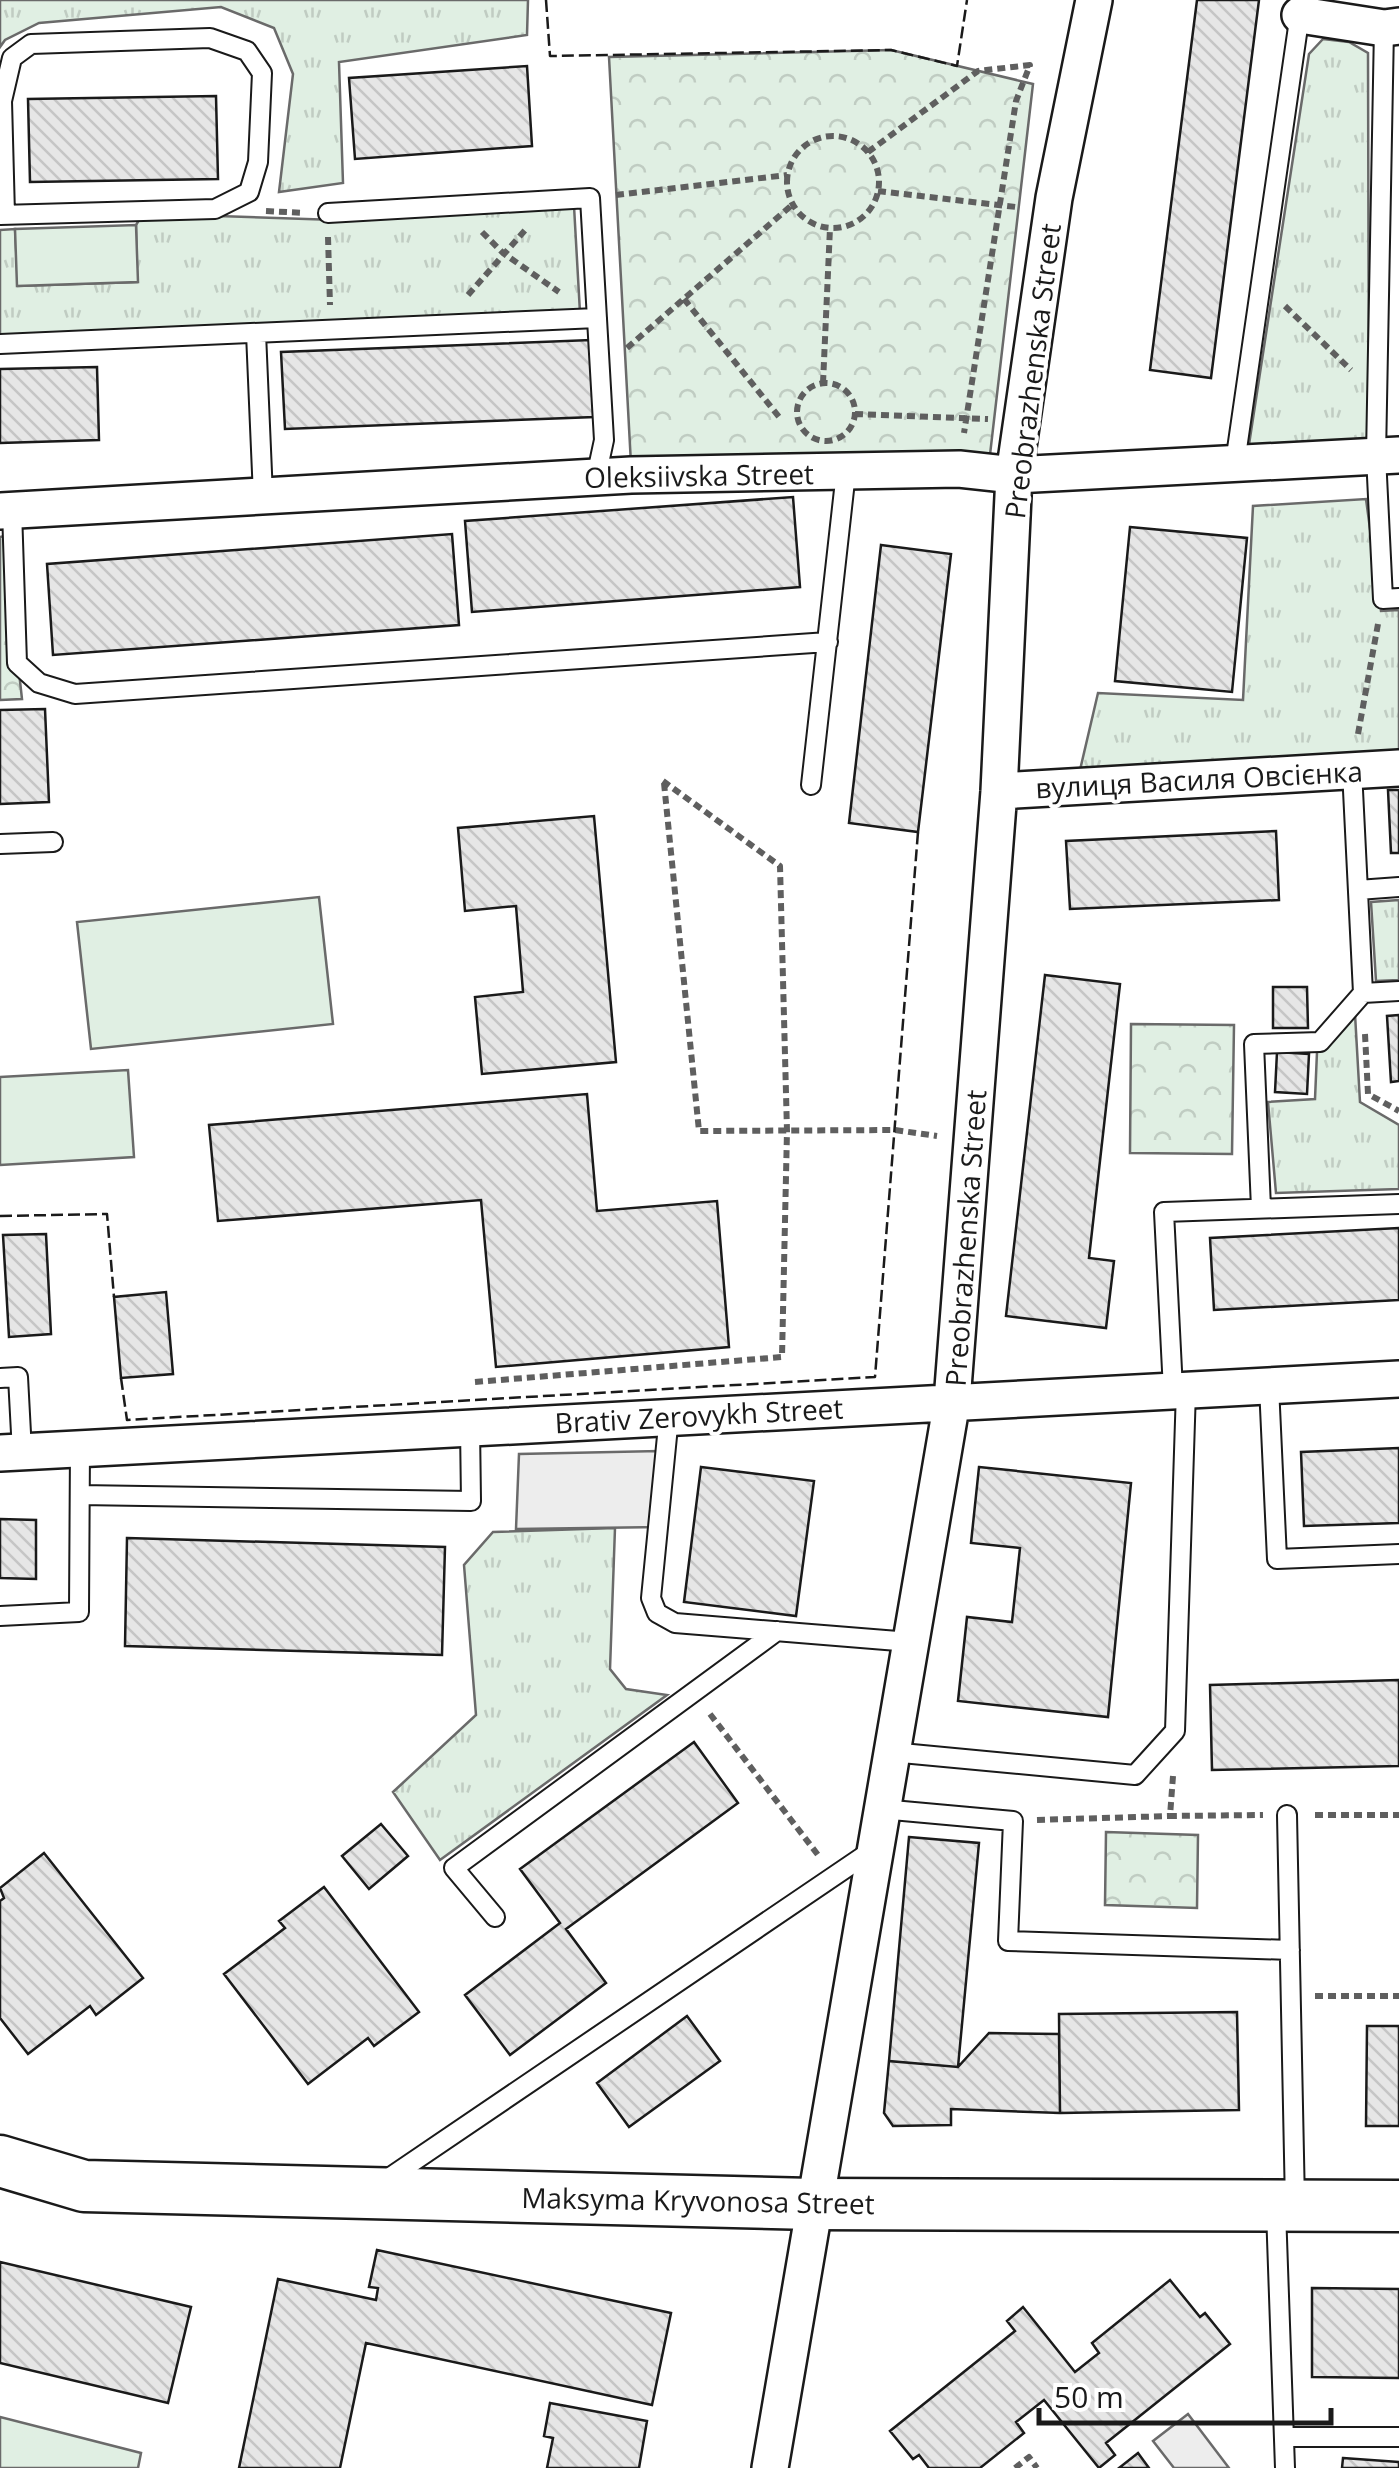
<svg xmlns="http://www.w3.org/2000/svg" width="1399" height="2468" font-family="'Open Sans',sans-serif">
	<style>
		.grass { fill: url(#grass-tufts); stroke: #6a6a6a; stroke-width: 2.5 }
		.forest { fill: url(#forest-crowns); stroke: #6a6a6a; stroke-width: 2.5 }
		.pitch { fill: #e0efe3; stroke: #6a6a6a; stroke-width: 2.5 }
		.parking { fill: #ededed; stroke: #6a6a6a; stroke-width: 2.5 }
		.building { fill: url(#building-back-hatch); stroke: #1a1a1a; stroke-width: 2.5 }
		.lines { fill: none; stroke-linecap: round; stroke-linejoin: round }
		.lane-casing { stroke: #1a1a1a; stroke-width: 22 }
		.street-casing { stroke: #1a1a1a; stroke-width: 40 }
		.secondary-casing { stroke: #1a1a1a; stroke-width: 55 }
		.path { stroke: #5f5f5f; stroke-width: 6; stroke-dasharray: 8 5; stroke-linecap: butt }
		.lane { stroke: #fff; stroke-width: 18 }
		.street { stroke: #fff; stroke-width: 35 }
		.secondary { stroke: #fff; stroke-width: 50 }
		.fence { stroke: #1a1a1a; stroke-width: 2.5; stroke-dasharray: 12 5; stroke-linecap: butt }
		.labels { text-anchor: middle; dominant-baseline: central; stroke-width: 8; stroke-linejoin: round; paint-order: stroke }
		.street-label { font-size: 28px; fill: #1a1a1a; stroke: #fff }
	</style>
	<defs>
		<pattern id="grass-tufts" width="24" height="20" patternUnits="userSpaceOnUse" patternTransform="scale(2.5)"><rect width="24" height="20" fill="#e0efe3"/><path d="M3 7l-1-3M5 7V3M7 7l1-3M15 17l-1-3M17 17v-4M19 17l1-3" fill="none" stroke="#c0ccc2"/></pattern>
		<pattern id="forest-crowns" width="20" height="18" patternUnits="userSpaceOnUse" patternTransform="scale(2.5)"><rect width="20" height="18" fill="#e0efe3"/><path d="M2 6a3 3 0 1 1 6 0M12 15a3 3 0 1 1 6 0" fill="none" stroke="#c0ccc2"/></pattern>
		<pattern id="building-back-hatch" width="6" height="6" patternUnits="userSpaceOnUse" patternTransform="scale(2.5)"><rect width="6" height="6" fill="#e6e6e6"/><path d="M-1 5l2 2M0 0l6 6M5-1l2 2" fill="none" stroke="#c5c5c5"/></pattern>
	</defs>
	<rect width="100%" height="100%" fill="#fff"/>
	<path class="grass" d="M0,0H528L527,35L339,62L343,183L279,192L293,74L274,28L221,7L39,23L5,40L0,47Z
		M1323,39L1349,42L1368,53L1369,445L1248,451L1309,54Z
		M574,206L580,313L0,338V230L15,229L18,286L137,282L136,225L139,220L218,216L336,220Z
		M1366,499L1381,611L1399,610V756L1080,770L1098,693L1243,700L1253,506Z
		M1399,900V980L1376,981L1371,902Z
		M1355,1014L1360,1102L1399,1125V1189L1276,1193L1268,1102L1315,1099L1317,1052Z
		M615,1528L610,1669L626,1689L667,1695L440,1860L393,1792L476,1715L464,1565L493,1532Z"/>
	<path class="forest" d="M891,50L1033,84L988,472L631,464L609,57Z
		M4,536L22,699L0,700V537Z
		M1131,1024L1234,1025L1232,1154L1130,1153Z
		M1106,1832L1198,1835L1197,1908L1105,1905Z"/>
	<path class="pitch" d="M136,225L138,282L17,286L15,229Z
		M319,897L333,1024L91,1049L77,922Z
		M128,1070L134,1157L0,1165V1077Z
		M0,2417L141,2453L138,2468H0Z"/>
	<path class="parking" d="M659,1451L661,1527L516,1529L519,1454Z
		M1188,2414L1229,2468H1174L1153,2441Z"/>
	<path class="building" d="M1197,0H1259L1211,378L1150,370Z
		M527,66L532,146L355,159L349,78Z
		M216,96L218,179L30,182L28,99Z
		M591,340L594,417L285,429L281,352Z
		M97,367L99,440L0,443V369Z
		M793,497L800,587L472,612L465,521Z
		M1130,527L1247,538L1232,692L1115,681Z
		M452,534L459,625L53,655L47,564Z
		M881,545L951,554L918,832L849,823Z
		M45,709L49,802L0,804V710Z
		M1388,790H1399V853H1391Z
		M594,816L616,1062L482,1074L475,997L523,992L516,906L465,911L458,828Z
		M1276,831L1279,900L1070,909L1066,841Z
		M1045,975L1120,984L1089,1258L1114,1261L1106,1328L1006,1316Z
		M1273,987H1307L1308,1028H1273Z
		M1399,1015V1081L1391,1082L1387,1016Z
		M1277,1052L1309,1054L1307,1094L1275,1092Z
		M587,1094L597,1211L717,1201L729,1347L496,1367L481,1200L218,1221L209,1125Z
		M1399,1228V1300L1214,1310L1210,1238Z
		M46,1234L51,1334L9,1337L3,1235Z
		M166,1292L173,1374L121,1378L114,1297Z
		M1399,1448V1523L1304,1526L1301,1452Z
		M701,1467L814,1481L796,1616L684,1602Z
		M979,1467L1131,1483L1108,1717L958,1701L967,1617L1012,1622L1020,1548L971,1543Z
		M0,1519L36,1520V1579L0,1578Z
		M127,1538L445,1547L442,1655L125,1646Z
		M1399,1680V1766L1212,1770L1210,1685Z
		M694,1742L738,1803L566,1929L606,1983L510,2055L465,1995L560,1923L520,1869Z
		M381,1824L408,1856L369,1889L342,1856Z
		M909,1837L979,1843L958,2067L889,2061Z
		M44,1853L143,1978L96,2015L90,2006L28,2054L0,2018V1901L4,1898L0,1888Z
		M324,1887L419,2012L374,2046L368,2038L308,2084L224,1974L285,1928L279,1921Z
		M1237,2012L1239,2110L1060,2113L1059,2014Z
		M687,2016L720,2061L629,2127L597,2083Z
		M1367,2026H1399V2126H1366Z
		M989,2033L1059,2034L1060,2113L951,2109V2125L893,2126L884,2113L889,2061L958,2067Z
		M377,2250L671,2313L652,2405L366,2343L340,2468H239L278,2279L376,2300L378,2288L369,2287Z
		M0,2262L191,2307L168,2403L0,2363Z
		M1170,2280L1200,2317L1205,2313L1230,2344L1106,2443L1115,2455L1099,2468L1044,2400L1016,2422L1024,2433L980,2468H929L919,2455L913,2459L890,2431L1015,2331L1007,2321L1023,2307L1075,2372L1099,2353L1092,2343Z
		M1312,2288L1399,2289V2378L1312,2377Z
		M550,2403L647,2421L639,2468H547L553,2438L544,2436Z
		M1138,2453L1149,2468H1119Z
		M1343,2458L1399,2462V2468H1342Z"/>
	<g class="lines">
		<g class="lane-casing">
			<path id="lane" d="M1384,28L1376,456L1383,599L1399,598
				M328,213L590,198L604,440L596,477
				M0,215L215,209L249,192L258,162L262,73L247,51L210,38L31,44L12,58L2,101L5,215
				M256,333L263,496
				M0,344L597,318
				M1235,463L1300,13
				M12,510L17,663L39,683L75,694L828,642
				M1352,770L1363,993L1399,991
				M811,785L846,472
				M0,844L53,842
				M1358,890L1399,887
				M1261,1208L1254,1044L1320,1042L1363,993
				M0,1378L18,1377L22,1452
				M1269,1386L1277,1559L1399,1554
				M1173,1390L1164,1212L1399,1204
				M669,1416L651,1598L657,1613L675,1623L910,1642
				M80,1495L471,1501L470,1427
				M0,1616L79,1612L80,1448
				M891,1752L1135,1775L1175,1731L1186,1390
				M881,1809L1013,1821L1008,1941L1290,1950
				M1287,1815L1295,2204
				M495,1917L454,1868L777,1631
				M383,2182L874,1849
				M1276,2210L1285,2468
				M1284,2437H1399"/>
		</g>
		<g class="street-casing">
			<path id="street" d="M1300,15L1384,28L1399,26
				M0,511L631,475L959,469L1014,475L1399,455
				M999,791L1399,768
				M0,1453L1399,1379
				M770,2468L952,1401L999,791L1014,475L1054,198L1094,0"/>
		</g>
		<g class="secondary-casing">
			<path id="secondary" d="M0,2161L84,2186L812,2204L1399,2206"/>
		</g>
		<path class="path" d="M787 182a46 46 0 1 1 92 0a46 46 0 1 1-92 0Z
			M868,152L978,71L1030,65L1016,101L964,433
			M878,191L1016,207
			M616,195L787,175
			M266,211L304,213
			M482,232L503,253L559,292
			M328,237L330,305
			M468,295L526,229
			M684,299L780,418
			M1285,306L1351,370
			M627,348L792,205
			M797 412a29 29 0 1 1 58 0a29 29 0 1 1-58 0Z
			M823,383L830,228
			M855,414L988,419
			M1358,734L1378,624
			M664,783L699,1131L895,1130L937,1136
			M1365,1034L1368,1094L1399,1111
			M475,1382L782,1357L787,1131L780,866L663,781
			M710,1714L818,1855
			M1173,1776L1170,1816L1263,1815
			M1315,1815H1399
			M1037,1820L1170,1816
			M1315,1996H1399
			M1015,2468L1029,2457L1037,2468"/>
		<use href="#lane" class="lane"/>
		<use href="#street" class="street"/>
		<use href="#secondary" class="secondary"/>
		<path class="fence" d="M546,0L550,56L891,50L957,66L967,0
			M0,1216L107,1214L114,1297
			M121,1378L127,1420L875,1377L918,832"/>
	</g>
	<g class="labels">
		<g class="street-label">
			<text transform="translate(1032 371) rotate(-83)">Preobrazhenska Street</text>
			<text transform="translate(699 475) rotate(-1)">Oleksiivska Street</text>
			<text transform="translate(1199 779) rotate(-3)">вулиця Василя Овсієнка</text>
			<text transform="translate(965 1238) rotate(-86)">Preobrazhenska Street</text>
			<text transform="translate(699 1415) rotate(-3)">Brativ Zerovykh Street</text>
			<text transform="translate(698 2200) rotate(1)">Maksyma Kryvonosa Street</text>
		</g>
	</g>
	<path d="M1039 2408v15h292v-15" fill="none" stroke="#1a1a1a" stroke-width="5"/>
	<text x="1054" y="2408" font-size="30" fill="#1a1a1a" stroke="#ffffff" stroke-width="8" paint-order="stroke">50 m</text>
</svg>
